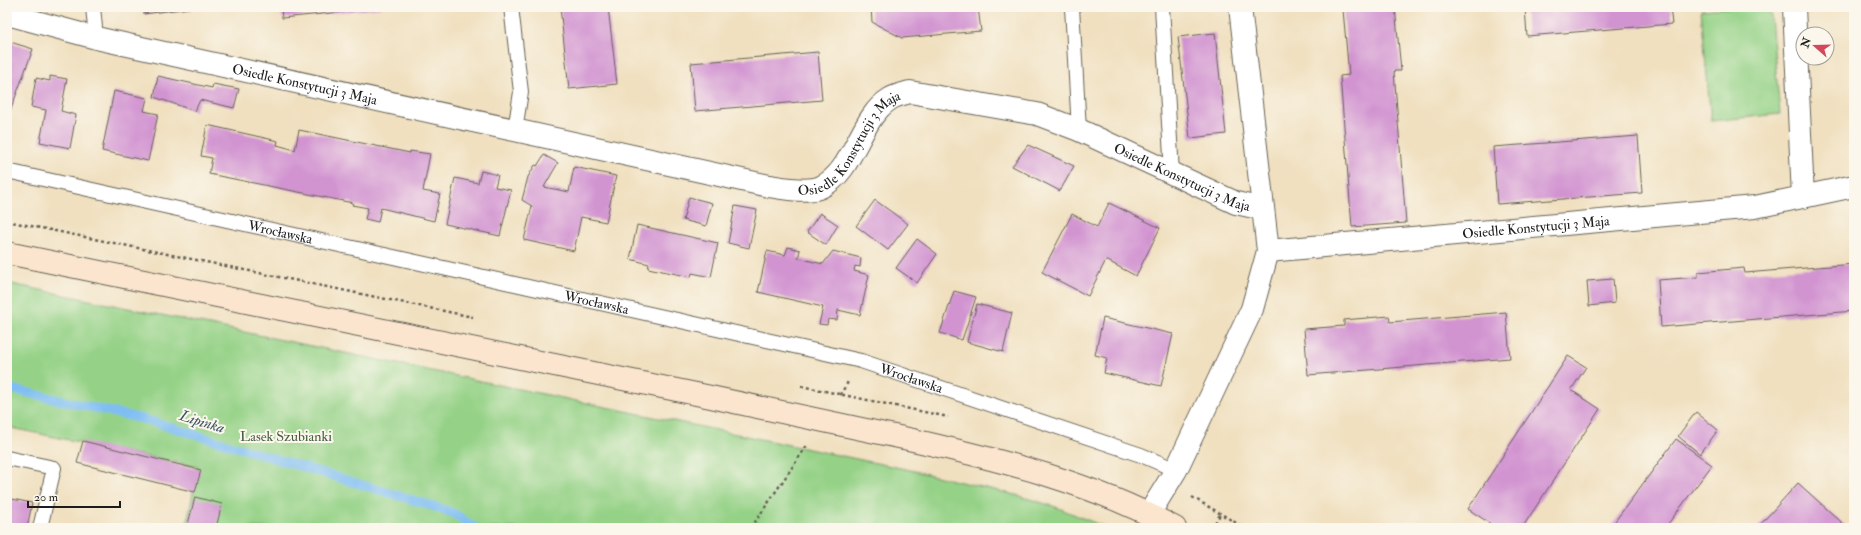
<svg xmlns="http://www.w3.org/2000/svg" width="1861" height="535" font-family="'IM FELL Double Pica',serif">
	<style>
		.green { fill: #95d287; stroke: #587752 }
		.lines { fill: none; stroke-linecap: round; stroke-linejoin: round }
		.stream { stroke: #7fbef3; stroke-width: 9 }
		.building { fill: #d294d1 }
		.lane-casing { stroke: #666155; stroke-width: 16 }
		.street-casing { stroke: #666155; stroke-width: 24 }
		.secondary-casing { stroke: #666155; stroke-width: 24 }
		.path { stroke: #666155; stroke-width: 2.5; stroke-dasharray: 3 3; stroke-linecap: butt }
		.lane { stroke: #fff; stroke-width: 14 }
		.street { stroke: #fff; stroke-width: 22 }
		.secondary { stroke: #fbe5cf; stroke-width: 22 }
		.labels { text-anchor: middle; dominant-baseline: central; stroke-width: 4; stroke-linejoin: round; paint-order: stroke }
		.street-label { font-size: 14px; fill: #1c1c1c; stroke: #fbf7ec }
		.park-label { font-size: 14px; fill: #465c41; stroke: #fbf7ec }
		.water-label { font-size: 15px; font-style: italic; fill: #3f5567; stroke: #fbf7ec }
	</style>
	<rect width="100%" height="100%" fill="#fbf7ec"/>
	<filter id="ink" filterUnits="userSpaceOnUse"><feTurbulence type="fractalNoise" baseFrequency=".025" numOctaves="2"/><feDisplacementMap in="SourceGraphic" scale="8" xChannelSelector="R" yChannelSelector="G"/><feConvolveMatrix kernelMatrix="1 2 1 2 8 2 1 2 1" color-interpolation-filters="sRGB"/></filter>
	<filter id="wash" filterUnits="userSpaceOnUse"><feTurbulence type="fractalNoise" baseFrequency=".012" numOctaves="4" result="noise"/><feDisplacementMap in="SourceGraphic" scale="16" xChannelSelector="R" yChannelSelector="G"/><feGaussianBlur stdDeviation="0.9" result="paint"/><feColorMatrix in="noise" values="0 0 0 0 0 0 0 0 0 0 0 0 0 0 0 0 0 1.4 0 .05"/><feComposite in="paint" operator="in"/></filter>
	<g filter="url(#wash)">
		<rect width="100%" height="100%" fill="#f0e0c0"/>
		<path class="green" d="M1735,7H1770L1780,114L1711,121L1701,10Z
			M7,283L910,470L1016,495L1056,507L1107,528H186L198,467L7,427Z"/>
		<g class="lines">
			<path class="stream" d="M7,388L147,420L439,508L455,514L475,528"/>
		</g>
		<g id="blocks">
			<path class="building" d="M144,7H190V8L144,14Z
				M281,7H382V8L282,18Z
				M560,7H608L617,84L569,89Z
				M871,7H978L981,31L902,38L872,22Z
				M1353,7H1395L1401,71H1394L1406,223L1352,227L1340,76L1349,75L1343,10L1353,9Z
				M1525,7H1670L1672,24L1527,36Z
				M1215,33L1226,134L1190,138L1178,37Z
				M7,41L33,49L7,120Z
				M818,52L822,100L695,111L691,63Z
				M50,76L67,79L61,111L76,115L70,148L40,142L46,110L31,107L36,78L50,81Z
				M158,76L212,88L213,84L239,89L234,108L200,100L195,111L154,97Z
				M114,91L147,98L144,111L158,114L148,161L102,151Z
				M207,125L278,141L277,145L295,150L299,130L410,153V151L430,154L423,191L440,194L434,221L381,208L378,222L365,219L368,208L352,205L353,203L209,174L212,158L201,156Z
				M1638,136L1642,193L1497,204L1493,147Z
				M1028,145L1074,166L1060,191L1012,166Z
				M544,155L558,163L544,187L569,192L574,167L616,176L606,222L581,217L574,251L524,240L532,206L522,200L528,177L535,165L537,166Z
				M481,171L498,175L495,187L511,190L500,236L445,224L455,178L478,183Z
				M689,197L712,203L706,226L683,220Z
				M875,200L908,224L888,250L856,226Z
				M1109,203L1160,228L1136,276L1106,260L1088,296L1042,272L1072,214L1097,227Z
				M735,206L757,210L749,248L728,243Z
				M820,213L838,225L826,245L807,232Z
				M637,225L718,243L711,277L692,273L691,277L648,268L649,264L630,259Z
				M917,239L937,254L917,283L896,268Z
				M788,247L800,250L798,258L823,264L833,251L861,258L860,267L855,266L854,271L869,275L860,315L838,310L837,320L828,319L827,325L819,324L823,307L758,292L767,251L785,255Z
				M1854,264V311L1661,327L1658,280L1698,277V272L1744,268L1745,273Z
				M1613,279L1615,303L1589,306L1587,281Z
				M954,291L976,297L962,340L940,333Z
				M977,304L1012,313L1003,352L967,342Z
				M1506,312L1510,358L1308,375L1304,329L1344,326V320L1389,316L1390,322Z
				M1103,318L1173,334L1161,386L1104,373L1107,358L1095,355Z
				M1568,356L1586,367L1571,390L1600,409L1522,528H1497L1468,509Z
				M1696,412L1718,430L1700,454L1678,436Z
				M1676,439L1712,465L1665,528H1610Z
				M83,441L201,470L195,492L77,463Z
				M1798,483L1848,528H1757Z
				M195,497L222,504L216,528H187Z
				M7,498L32,503L27,528H7Z
				M49,524L65,527V528H48Z"/>
		</g>
	</g>
	<g filter="url(#ink)">
		<use href="#blocks" fill-opacity="0" stroke="#666155" stroke-width="1"/>
		<g class="lines">
			<g class="lane-casing">
				<g id="lane">
					<path d="M93,7L96,38"/>
					<path d="M511,7L521,92L515,130"/>
					<path d="M1072,7L1079,130"/>
					<path d="M1162,7L1172,173"/>
					<path id="s1" d="M7,171L861,361L1141,455L1176,470"/>
					<path d="M7,458L54,468L40,528"/>
				</g>
			</g>
			<g class="street-casing">
				<g id="street">
					<path d="M1794,7L1803,197"/>
					<path id="s2" d="M7,14L96,38L769,186C783,188 808,193 821,187C855,171 859,118 890,99C896,95 904,94 910,92L1037,114L1079,130L1236,203L1263,209"/>
					<path id="s3" d="M1268,251L1755,207L1854,186"/>
					<path d="M1149,514L1176,470L1252,309L1268,251L1240,7"/>
				</g>
			</g>
			<g class="secondary-casing">
				<path id="secondary" d="M7,253C240,300 473,347 706,396C775,410 844,425 913,440C1004,461 1093,483 1175,528"/>
			</g>
			<path class="path" d="M7,221L473,317
				M801,386L948,417
				M840,395L848,382
				M1192,497L1245,528
				M751,528L808,444
				M1212,528L1221,513"/>
			<use href="#lane" class="lane"/>
			<use href="#street" class="street"/>
			<use href="#secondary" class="secondary"/>
		</g>
	</g>
	<g class="labels">
		<g class="street-label">
			<text stroke="none"><textPath href="#s2" startOffset="306">Osiedle Konstytucji 3 Maja</textPath></text>
			<text stroke="none"><textPath href="#s2" startOffset="884">Osiedle Konstytucji 3 Maja</textPath></text>
			<text stroke="none"><textPath href="#s2" startOffset="1256">Osiedle Konstytucji 3 Maja</textPath></text>
			<text stroke="none"><textPath href="#s3" startOffset="269">Osiedle Konstytucji 3 Maja</textPath></text>
			<text stroke="none"><textPath href="#s1" startOffset="280">Wrocławska</textPath></text>
			<text stroke="none"><textPath href="#s1" startOffset="604">Wrocławska</textPath></text>
			<text stroke="none"><textPath href="#s1" startOffset="928">Wrocławska</textPath></text>
		</g>
		<g class="park-label">
			<text x="286" y="436">Lasek Szubianki</text>
		</g>
		<g class="water-label">
			<text transform="translate(202 422) rotate(17)">Lipinka</text>
		</g>
	</g>
	<rect width="1861" height="535" fill="none" stroke="#fbf7ec" stroke-width="24"/>
	<g transform="translate(1815 46) rotate(290)"><circle r="19" fill="#fbf7ec" stroke="#a29f99"/>
	<path d="M0-3L7 15L0 10L-7 15Z" fill="#d1495b"/>
	<text y="-6" font-size="11" font-weight="bold" text-anchor="middle" fill="#1c1c1c">N</text>
	</g>
	<path d="M28 501v6h92v-6" fill="none" stroke="#1c1c1c" stroke-width="2"/>
	<text x="34" y="501" font-size="12" fill="#1c1c1c" stroke="#fbf7ec" stroke-width="3" paint-order="stroke">20 m</text>
</svg>
